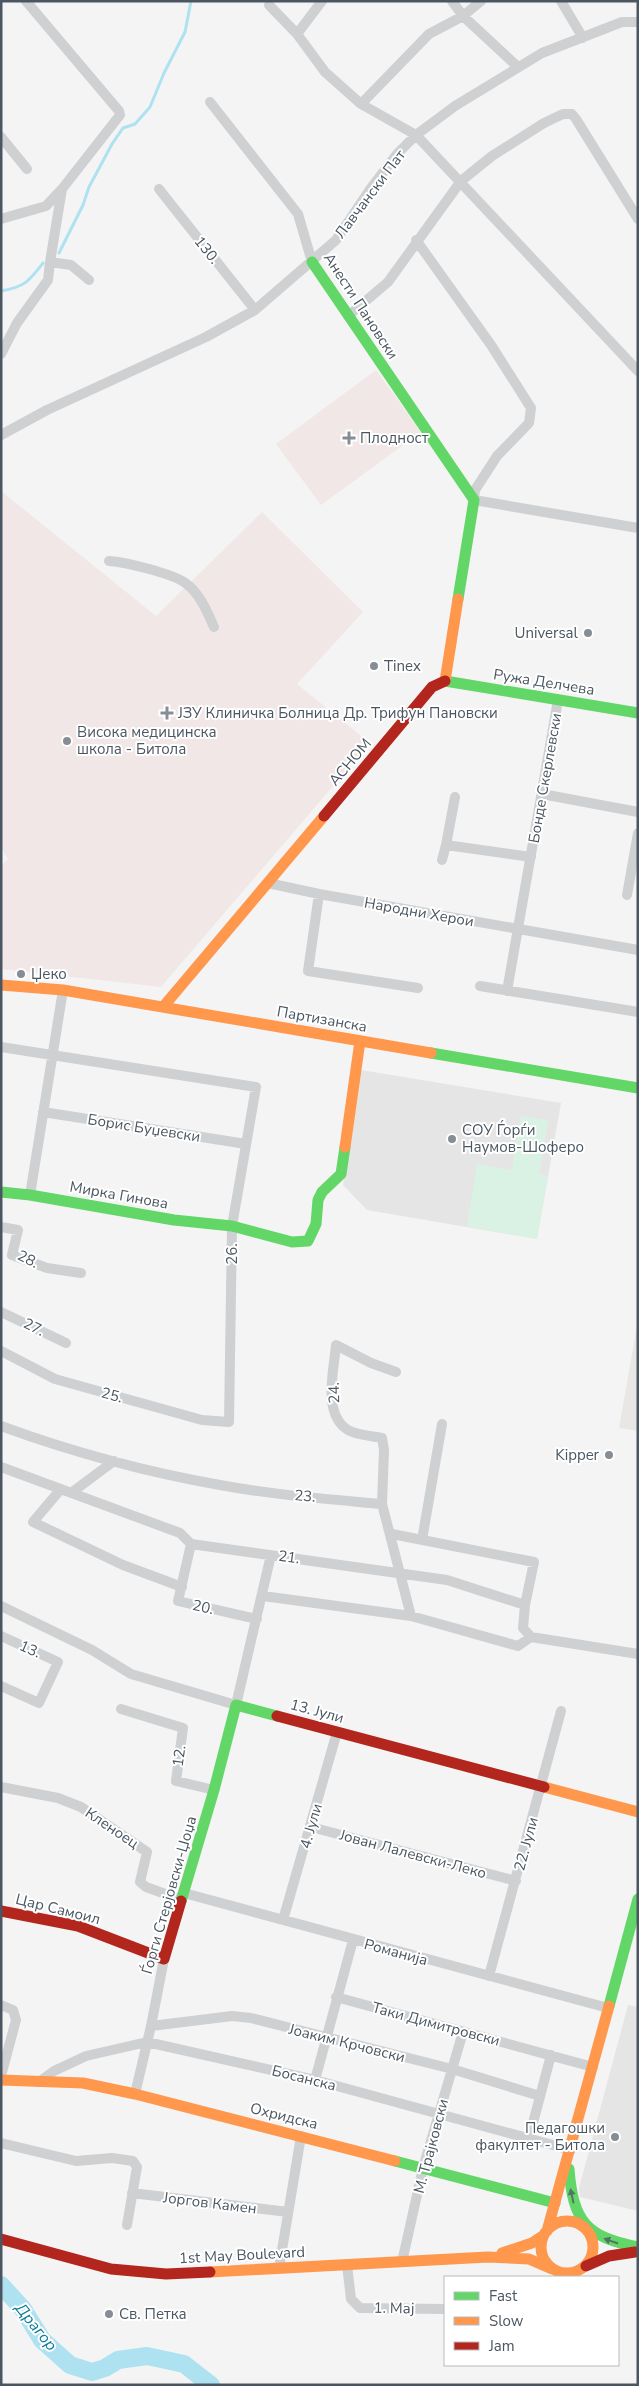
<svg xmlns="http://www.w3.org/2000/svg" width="639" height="2386" font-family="'Nunito Sans',sans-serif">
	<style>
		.commercial { fill: #e8e7e3 }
		.education { fill: #e6e5e6 }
		.medical { fill: #f1e7e6 }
		.green { fill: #d9f2e3 }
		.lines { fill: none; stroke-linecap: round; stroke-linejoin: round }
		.stream { stroke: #aee2f0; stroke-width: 3 }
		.river { stroke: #aee2f0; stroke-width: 18 }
		.street { stroke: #ced0d2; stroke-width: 10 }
		.fast { stroke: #63d668; stroke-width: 11 }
		.slow { stroke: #ff974d; stroke-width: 11 }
		.jam { stroke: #b3261e; stroke-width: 11 }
		.oneway { fill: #507663 }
		.poi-dot { fill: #868d94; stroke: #fff; stroke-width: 2 }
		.labels { text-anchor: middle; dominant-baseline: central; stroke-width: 4; stroke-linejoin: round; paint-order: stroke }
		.street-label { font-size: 15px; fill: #4a5661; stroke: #fff }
		.poi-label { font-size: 15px; fill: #4a5661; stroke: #fff; text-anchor: start }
		.water-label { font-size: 16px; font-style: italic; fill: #0c7c9b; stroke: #fff }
	</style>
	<rect width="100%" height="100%" fill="#f4f4f4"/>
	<path class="commercial" d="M638,1320V1431L619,1428Z"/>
	<path class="education" d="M361,1070L561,1103L537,1239L367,1210L343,1185Z
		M628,2005L638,2007V2211L580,2197L579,2188Z"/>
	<path class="medical" d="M376,370L421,432L321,505L276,444Z
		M1,491L156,616L262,512L363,612L297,684L370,743L161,987L1,969V866L8,859L1,848Z"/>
	<path class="green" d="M521,1116L548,1120L539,1174L548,1176L537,1239L467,1227L477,1164L512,1170Z"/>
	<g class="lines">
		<path class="stream" d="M59,253L83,205L89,187L112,144L123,128L135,124L150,107L164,73L185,32L191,1
			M1,291C25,287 29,281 43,263"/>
		<path class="river" d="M1,2285L23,2309L42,2340L70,2365L92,2372L105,2368L118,2360L147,2356L184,2364L211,2385"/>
		<path class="street" d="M452,1L463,16L518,67
			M561,1L583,38
			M269,5L297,34L325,72L361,104L416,135L638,371
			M297,34L322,1
			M210,102L298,214L312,262
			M361,104L429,34L463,16L481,1
			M1,137L27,169
			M159,189L255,310
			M1,219L46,206L62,189L120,115L119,111L26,1
			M416,240L491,345L531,408L529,423L497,456L475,490L474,500L638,528
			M50,262L62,189
			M348,316L388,282L461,181L492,156L544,123L563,114H572L576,119L638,219
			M1,354L17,323L48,280L50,262L71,265L89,280
			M1,435L47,410L206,337L255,310L336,240L371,188L397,154L416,135L455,106L542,53L622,22H638
			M109,561C125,562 170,573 184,582C199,592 207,611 214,627
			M542,794L638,812
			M455,797L446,845L531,857
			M442,860L446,845
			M268,883L319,894L638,950
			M319,894L308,971L418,988
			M627,895L638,833
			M480,986L638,1012
			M507,991L558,700
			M1,1047L256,1087L232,1226L229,1422L202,1420L55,1379L1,1351
			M43,1112L246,1144
			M30,1195L63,990
			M1,1227L18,1230L12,1255L47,1268L81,1273
			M1,1312L66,1343
			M396,1372L371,1363L336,1345C334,1370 322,1414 348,1430C356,1435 372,1436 382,1438L384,1450L382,1504L411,1616
			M1,1426C72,1452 146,1472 220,1485C274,1495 328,1499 382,1504
			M1,1467L180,1533L191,1544L447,1580L525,1605
			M60,1490L33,1522L123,1565L182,1587
			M71,1493L114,1461
			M392,1534L534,1562L525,1605L523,1628L531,1637L638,1654
			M422,1540L442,1424
			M191,1544L178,1601L257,1619
			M263,1596L411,1616L518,1646L531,1637
			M1,1606L92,1650L131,1674L236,1705L271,1555
			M1,1636L58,1662L39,1703L1,1686
			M121,1709L183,1728L176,1781L214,1790
			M1,1787L58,1798L81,1807L147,1852L140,1882L146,1887L182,1900
			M311,1827L516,1881
			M184,1893L608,2008
			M283,1920L337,1732
			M489,1976L561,1711
			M336,1997L593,2067
			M1,2005L13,2010L16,2020L1,2076
			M151,2026L232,2016L251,2018L452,2069L540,2096
			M315,2080L353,1940
			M39,2082L54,2071L86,2056L147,2042L315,2080L571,2150
			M135,2094L151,2026L164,1959
			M529,2138L551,2055
			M1,2143L76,2161L112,2158L133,2161L137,2167L127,2225
			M132,2193L288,2212
			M402,2262L423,2168L463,2032
			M347,2265L351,2299L360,2308L445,2309
			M279,2268L301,2136"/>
		<path class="fast" d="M312,262L474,500L458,599
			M445,681L638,713
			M431,1053L638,1088
			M1,1192L30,1195L174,1220L232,1226L292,1242L308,1241L316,1224L318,1200L322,1192L341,1174L345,1147
			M181,1901L214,1790L236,1705L277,1716
			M609,2006L638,1899
			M395,2161L555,2203
			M569,2169C573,2221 586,2237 638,2247"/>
		<path class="slow" d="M445,681L458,599
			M1,985L63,990L431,1053
			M163,1007L324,816
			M345,1147L360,1041
			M544,1787L638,1812
			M1,2080L83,2083L135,2094L395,2161
			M541 2247a26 26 0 1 1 52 0a26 26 0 1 1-52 0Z
			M547,2231L609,2006
			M502,2253L532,2243L544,2235
			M210,2272L488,2257L529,2259L552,2269"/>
		<path class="jam" d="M324,816L432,687L445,681
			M277,1716L544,1787
			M1,1911L78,1926L164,1959L181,1901
			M1,2239L111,2269L166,2274L210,2272
			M586,2266L609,2256L635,2252"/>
	</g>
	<defs><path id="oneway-solid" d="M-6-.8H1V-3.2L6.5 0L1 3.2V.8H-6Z" transform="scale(1.25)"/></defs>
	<g class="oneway">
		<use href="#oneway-solid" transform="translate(572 2196) rotate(-102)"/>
		<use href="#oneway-solid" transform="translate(611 2241) rotate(-161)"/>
	</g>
	<g class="poi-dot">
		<path d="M346.5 430.5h5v5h5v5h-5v5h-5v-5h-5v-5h5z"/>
		<circle cx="588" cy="633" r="5"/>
		<circle cx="374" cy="666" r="5"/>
		<path d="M164.5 705.5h5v5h5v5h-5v5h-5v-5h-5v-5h5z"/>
		<circle cx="67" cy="741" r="5"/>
		<circle cx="21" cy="974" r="5"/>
		<circle cx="452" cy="1139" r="5"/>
		<circle cx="609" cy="1455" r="5"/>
		<circle cx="615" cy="2137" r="5"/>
		<circle cx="109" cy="2314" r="5"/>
	</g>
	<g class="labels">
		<g class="street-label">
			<text transform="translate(370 194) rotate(-53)">Лавчански Пат</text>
			<text transform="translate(207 250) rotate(51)">130.</text>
			<text transform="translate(361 306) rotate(57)">Анести Пановски</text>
			<text transform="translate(544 682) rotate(9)">Ружа Делчева</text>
			<text transform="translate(350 762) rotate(-50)">АСНОМ</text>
			<text transform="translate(545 778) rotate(-80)">Бонде Скерлевски</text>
			<text transform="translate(419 912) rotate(10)">Народни Херои</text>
			<text transform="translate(322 1019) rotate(10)">Партизанска</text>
			<text transform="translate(144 1128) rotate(9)">Борис Буџевски</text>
			<text transform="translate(119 1195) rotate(10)">Мирка Гинова</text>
			<text transform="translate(232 1254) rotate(-90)">26.</text>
			<text transform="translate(28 1259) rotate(26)">28.</text>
			<text transform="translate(34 1327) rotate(26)">27.</text>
			<text transform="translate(334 1393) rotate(-91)">24.</text>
			<text transform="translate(112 1395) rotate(15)">25.</text>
			<text transform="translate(305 1496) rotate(5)">23.</text>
			<text transform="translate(289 1557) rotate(8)">21.</text>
			<text transform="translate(203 1607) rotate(13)">20.</text>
			<text transform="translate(30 1649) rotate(24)">13.</text>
			<text transform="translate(317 1711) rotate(15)">13. Јули</text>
			<text transform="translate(179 1756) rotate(-82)">12.</text>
			<text transform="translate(311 1826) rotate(-74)">4. Јули</text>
			<text transform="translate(112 1828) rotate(34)">Кленоец</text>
			<text transform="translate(526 1844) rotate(-75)">22. Јули</text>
			<text transform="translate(413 1854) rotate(15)">Јован Лалевски-Леко</text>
			<text transform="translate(169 1895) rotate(-74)">Ѓорги Стерјовски-Џоџа</text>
			<text transform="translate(58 1909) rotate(14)">Цар Самоил</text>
			<text transform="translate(396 1952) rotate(15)">Романија</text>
			<text transform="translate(436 2024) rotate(15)">Таки Димитровски</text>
			<text transform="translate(347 2043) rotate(14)">Јоаким Крчовски</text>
			<text transform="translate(304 2078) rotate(14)">Босанска</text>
			<text transform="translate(284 2116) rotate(14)">Охридска</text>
			<text transform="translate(431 2146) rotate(-75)">М. Трајковски</text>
			<text transform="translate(210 2203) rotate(7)">Јоргов Камен</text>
			<text transform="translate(242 2255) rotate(-3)">1st May Boulevard</text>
			<text transform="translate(394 2308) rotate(1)">1. Мај</text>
		</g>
		<g class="poi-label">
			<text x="360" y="438">Плодност</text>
			<text x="578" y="633" text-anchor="end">Universal</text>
			<text x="384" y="666">Tinex</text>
			<text x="178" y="713">ЈЗУ Клиничка Болница Др. Трифун Пановски</text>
			<text x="77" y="732">Висока медицинска<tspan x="77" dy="17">школа - Битола</tspan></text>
			<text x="31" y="974">Џеко</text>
			<text x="462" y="1130">СОУ Ѓорѓи<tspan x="462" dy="17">Наумов-Шоферо</tspan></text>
			<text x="599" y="1455" text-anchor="end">Kipper</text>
			<text x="605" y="2128" text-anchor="end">Педагошки<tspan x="605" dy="17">факултет - Битола</tspan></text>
			<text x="119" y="2314">Св. Петка</text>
		</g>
		<g class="water-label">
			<text transform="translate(36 2327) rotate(51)">Драгор</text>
		</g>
	</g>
	<rect width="639" height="2386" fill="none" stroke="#4a5661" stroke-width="5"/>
	<rect x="444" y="2276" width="175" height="90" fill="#ffffff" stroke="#b7bbc0"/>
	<rect x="454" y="2292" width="25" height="8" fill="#63d668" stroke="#b7bbc0"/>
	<text x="489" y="2301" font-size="15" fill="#4a5661">Fast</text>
	<rect x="454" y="2317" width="25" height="8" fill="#ff974d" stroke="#b7bbc0"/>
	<text x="489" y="2326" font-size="15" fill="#4a5661">Slow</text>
	<rect x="454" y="2342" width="25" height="8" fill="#b3261e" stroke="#b7bbc0"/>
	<text x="489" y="2351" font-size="15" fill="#4a5661">Jam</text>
</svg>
